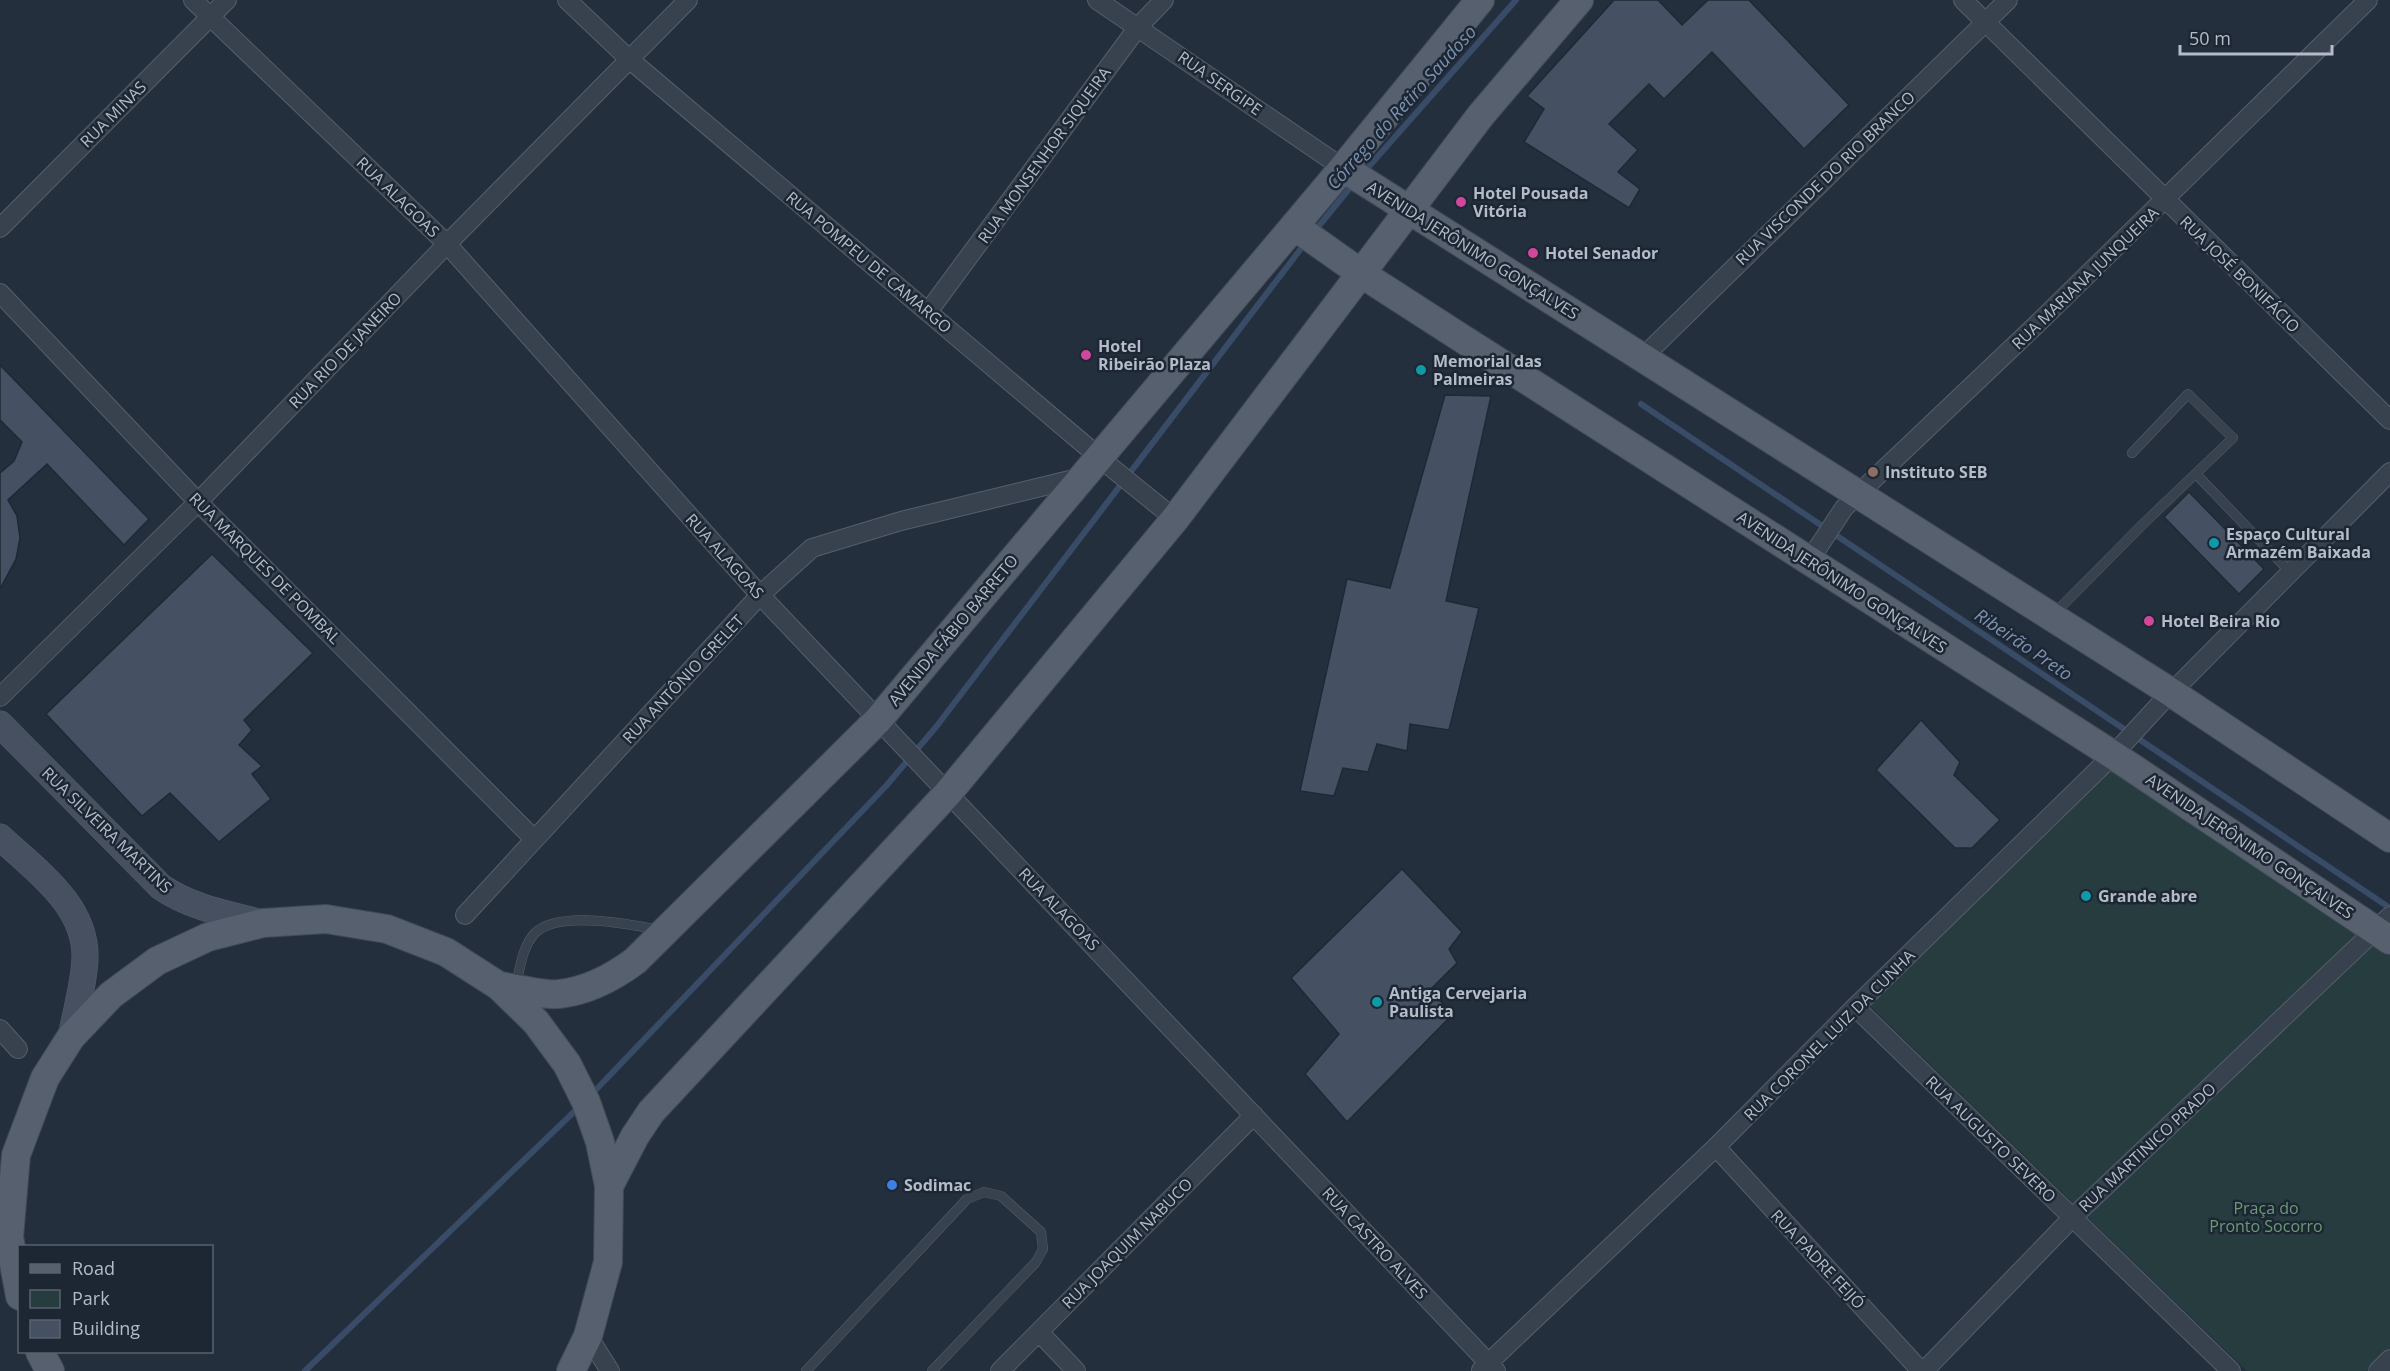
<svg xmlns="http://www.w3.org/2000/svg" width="2390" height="1371" font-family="'Open Sans',sans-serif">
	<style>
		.green { fill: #263c3f }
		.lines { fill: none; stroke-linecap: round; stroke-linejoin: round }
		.stream { stroke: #394c67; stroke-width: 6 }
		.building { fill: #455162; stroke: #1f2835; stroke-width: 1.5 }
		.lane-casing { stroke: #565f6c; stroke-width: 10 }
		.street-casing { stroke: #565f6c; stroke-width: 20 }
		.secondary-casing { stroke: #565f6c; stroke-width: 27 }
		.primary-casing { stroke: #414a57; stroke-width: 30 }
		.lane { stroke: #38414e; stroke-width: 9 }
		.street { stroke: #38414e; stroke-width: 18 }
		.secondary { stroke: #465061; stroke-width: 26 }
		.primary { stroke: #56606e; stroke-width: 28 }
		.hotel-dot { fill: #d1479c; stroke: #1d2633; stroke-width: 2 }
		.culture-dot { fill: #0f9aa8; stroke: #1d2633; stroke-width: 2 }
		.education-dot { fill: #8d6e63; stroke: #1d2633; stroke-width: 2 }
		.shop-dot { fill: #3f7fe0; stroke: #1d2633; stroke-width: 2 }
		.labels { text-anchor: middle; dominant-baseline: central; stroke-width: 5; stroke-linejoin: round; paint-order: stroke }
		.street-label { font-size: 16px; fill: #b4bcc9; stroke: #1d2633 }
		.poi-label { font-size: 16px; font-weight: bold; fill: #b4bcc9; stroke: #1d2633; text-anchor: start }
		.park-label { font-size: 16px; fill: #6b9a76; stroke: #1d2633 }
		.water-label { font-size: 18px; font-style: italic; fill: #7c92b1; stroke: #1d2633 }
	</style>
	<rect width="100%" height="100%" fill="#242f3e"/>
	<path class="green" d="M2112,769L2361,931L2074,1204L1870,1006Z
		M2377,941L2390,950V1348L2366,1371H2247L2086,1216Z"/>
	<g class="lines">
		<path class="stream" d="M1364,172L1516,0
			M1314,232L1353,184
			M1641,404L2390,908
			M591,1095L886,786L936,727L1306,242
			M305,1371L579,1107"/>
	</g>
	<path class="building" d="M1614,0H1658L1682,25L1708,0H1749L1849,105L1804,149L1712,52L1664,99L1649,84L1609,124L1638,150L1618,172L1640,189L1629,208L1524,142L1544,109L1527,96Z
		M0,365L149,519L124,545L47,464L8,500L17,516L20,538L16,559L0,589V473L14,461L22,442L0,420Z
		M1445,395L1491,396L1446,601L1479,608L1449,730L1410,724L1407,751L1377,744L1368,772L1343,768L1334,796L1300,791L1347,579L1390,588Z
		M2189,492L2264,569L2239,594L2164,517Z
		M212,554L313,653L244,720L252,730L239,745L262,766L252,774L271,799L219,842L170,793L142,816L46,714Z
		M1921,720L1960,762L1954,775L2000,820L1972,848H1955L1876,770Z
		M1402,869L1462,932L1449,949L1457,963L1430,990L1453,1014L1347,1122L1305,1074L1339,1034L1291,978Z"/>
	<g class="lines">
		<g class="lane-casing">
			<path id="lane" d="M2196,474L2291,573
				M2054,614L2144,523L2233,438L2188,394L2132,453
				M516,986C520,968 522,947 535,933C559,910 630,924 659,930
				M806,1371L967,1199L984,1192L1001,1196L1041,1232L1043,1249L1036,1262L932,1371"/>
		</g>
		<g class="street-casing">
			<path id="street" d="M193,0L447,244L760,595L1496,1371
				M567,0L629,59L1112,468L1175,519
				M1097,0L1343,168
				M1963,0L2390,420
				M0,228L227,0
				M0,293L198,502L534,839
				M928,312L1138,27L1164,0
				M1643,357L2008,0
				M1809,561L1844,508L1858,494L2036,325L2368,0
				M0,697L198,502L447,244L688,0
				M465,915L760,595L812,548L901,521L1082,477
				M1855,1007L2231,1371
				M0,1029L18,1049
				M1716,1147L1921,1371
				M1039,1332L1076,1371
				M588,1336L610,1371
				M1481,1370L1716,1147L1855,1007L2113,755L2159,705L2390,472
				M1000,1371L1254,1115
				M1924,1371L2072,1218L2390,916
				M2378,1371L2390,1359"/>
		</g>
		<g class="secondary-casing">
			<path id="secondary" d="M0,724L161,887C192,908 227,914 263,923
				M0,837C35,870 87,905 85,959C84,984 76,1011 71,1037"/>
		</g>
		<g class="primary-casing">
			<path id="primary" d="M1343,168L2172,693L2390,838
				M1294,226L1362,274L1455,334L2113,755L2390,940
				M499,986C515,988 544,996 559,994C588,991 612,978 635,961L878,720L1343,168L1480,0
				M609,1186L635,1136L651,1112L948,793L1175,519L1481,115L1579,0
				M20,1296L9,1237L16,1155L45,1078L71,1037L111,995L157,961L208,937L263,923L326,919L387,929L446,952L499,986L536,1022L567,1064L586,1102L600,1142L609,1186L608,1262L588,1336L571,1371
				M40,1352L50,1371"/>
		</g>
		<use href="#lane" class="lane"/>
		<use href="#street" class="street"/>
		<use href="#secondary" class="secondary"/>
		<use href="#primary" class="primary"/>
	</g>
	<g class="hotel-dot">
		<circle cx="1461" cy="202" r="6"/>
		<circle cx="1533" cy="253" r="6"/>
		<circle cx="1086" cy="355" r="6"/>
		<circle cx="2149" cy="621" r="6"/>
	</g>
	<g class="culture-dot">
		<circle cx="1421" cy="370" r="6"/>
		<circle cx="2214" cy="543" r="6"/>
		<circle cx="2086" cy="896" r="6"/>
		<circle cx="1377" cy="1002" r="6"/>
	</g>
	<circle class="education-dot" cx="1873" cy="472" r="6"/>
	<circle class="shop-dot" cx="892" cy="1185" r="6"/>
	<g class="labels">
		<g class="street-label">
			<text transform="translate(1220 83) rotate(35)">RUA SERGIPE</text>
			<text transform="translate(113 114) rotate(-45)">RUA MINAS</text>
			<text transform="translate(1044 155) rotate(-54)">RUA MONSENHOR SIQUEIRA</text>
			<text transform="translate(1825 178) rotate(-44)">RUA VISCONDE DO RIO BRANCO</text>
			<text transform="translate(398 197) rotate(44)">RUA ALAGOAS</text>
			<text transform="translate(1473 250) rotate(32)">AVENIDA JERÔNIMO GONÇALVES</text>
			<text transform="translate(869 262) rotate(40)">RUA POMPEU DE CAMARGO</text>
			<text transform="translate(2240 274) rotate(44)">RUA JOSÉ BONIFÁCIO</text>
			<text transform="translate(2085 278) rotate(-44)">RUA MARIANA JUNQUEIRA</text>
			<text transform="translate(345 350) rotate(-46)">RUA RIO DE JANEIRO</text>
			<text transform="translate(725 556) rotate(48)">RUA ALAGOAS</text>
			<text transform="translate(265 568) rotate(45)">RUA MARQUES DE POMBAL</text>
			<text transform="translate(1842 582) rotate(33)">AVENIDA JERÔNIMO GONÇALVES</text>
			<text transform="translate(953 630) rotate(-50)">AVENIDA FÁBIO BARRETO</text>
			<text transform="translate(683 679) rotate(-47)">RUA ANTÔNIO GRELET</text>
			<text transform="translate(107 830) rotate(44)">RUA SILVEIRA MARTINS</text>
			<text transform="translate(2250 846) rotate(34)">AVENIDA JERÔNIMO GONÇALVES</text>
			<text transform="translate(1059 909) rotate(46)">RUA ALAGOAS</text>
			<text transform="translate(1829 1035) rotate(-45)">RUA CORONEL LUIZ DA CUNHA</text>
			<text transform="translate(1991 1139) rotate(44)">RUA AUGUSTO SEVERO</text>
			<text transform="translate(2147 1147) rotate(-43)">RUA MARTINICO PRADO</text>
			<text transform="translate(1127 1243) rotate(-45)">RUA JOAQUIM NABUCO</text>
			<text transform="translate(1375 1243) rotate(47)">RUA CASTRO ALVES</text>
			<text transform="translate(1818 1259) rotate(47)">RUA PADRE FEIJÓ</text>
		</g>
		<g class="poi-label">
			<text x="1473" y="193">Hotel Pousada<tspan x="1473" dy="18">Vitória</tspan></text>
			<text x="1545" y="253">Hotel Senador</text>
			<text x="1098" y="346">Hotel<tspan x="1098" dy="18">Ribeirão Plaza</tspan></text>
			<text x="1433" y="361">Memorial das<tspan x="1433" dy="18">Palmeiras</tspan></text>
			<text x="1885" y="472">Instituto SEB</text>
			<text x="2226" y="534">Espaço Cultural<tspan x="2226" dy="18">Armazém Baixada</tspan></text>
			<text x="2161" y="621">Hotel Beira Rio</text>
			<text x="2098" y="896">Grande abre</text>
			<text x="1389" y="993">Antiga Cervejaria<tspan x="1389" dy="18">Paulista</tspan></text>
			<text x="904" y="1185">Sodimac</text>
		</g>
		<g class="park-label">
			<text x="2266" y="1208">Praça do<tspan x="2266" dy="18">Pronto Socorro</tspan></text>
		</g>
		<g class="water-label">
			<text transform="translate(1401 107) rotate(-48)">Córrego do Retiro Saudoso</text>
			<text transform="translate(2024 644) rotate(34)">Ribeirão Preto</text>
		</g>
	</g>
	<rect x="18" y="1245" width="195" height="108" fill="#1d2633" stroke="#59626f" stroke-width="1.5"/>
	<rect x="30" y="1264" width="30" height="9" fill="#56606e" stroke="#59626f" stroke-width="1.5"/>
	<text x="72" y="1275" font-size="18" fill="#b4bcc9">Road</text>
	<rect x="30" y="1290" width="30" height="18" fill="#263c3f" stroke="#59626f" stroke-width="1.5"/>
	<text x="72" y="1305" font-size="18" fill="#b4bcc9">Park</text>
	<rect x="30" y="1320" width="30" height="18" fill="#455162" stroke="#59626f" stroke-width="1.5"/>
	<text x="72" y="1335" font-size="18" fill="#b4bcc9">Building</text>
	<path d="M2180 45v9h152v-9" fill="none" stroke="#b4bcc9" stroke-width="3"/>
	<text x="2189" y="45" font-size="18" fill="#b4bcc9" stroke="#1d2633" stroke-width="4.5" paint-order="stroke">50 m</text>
</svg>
